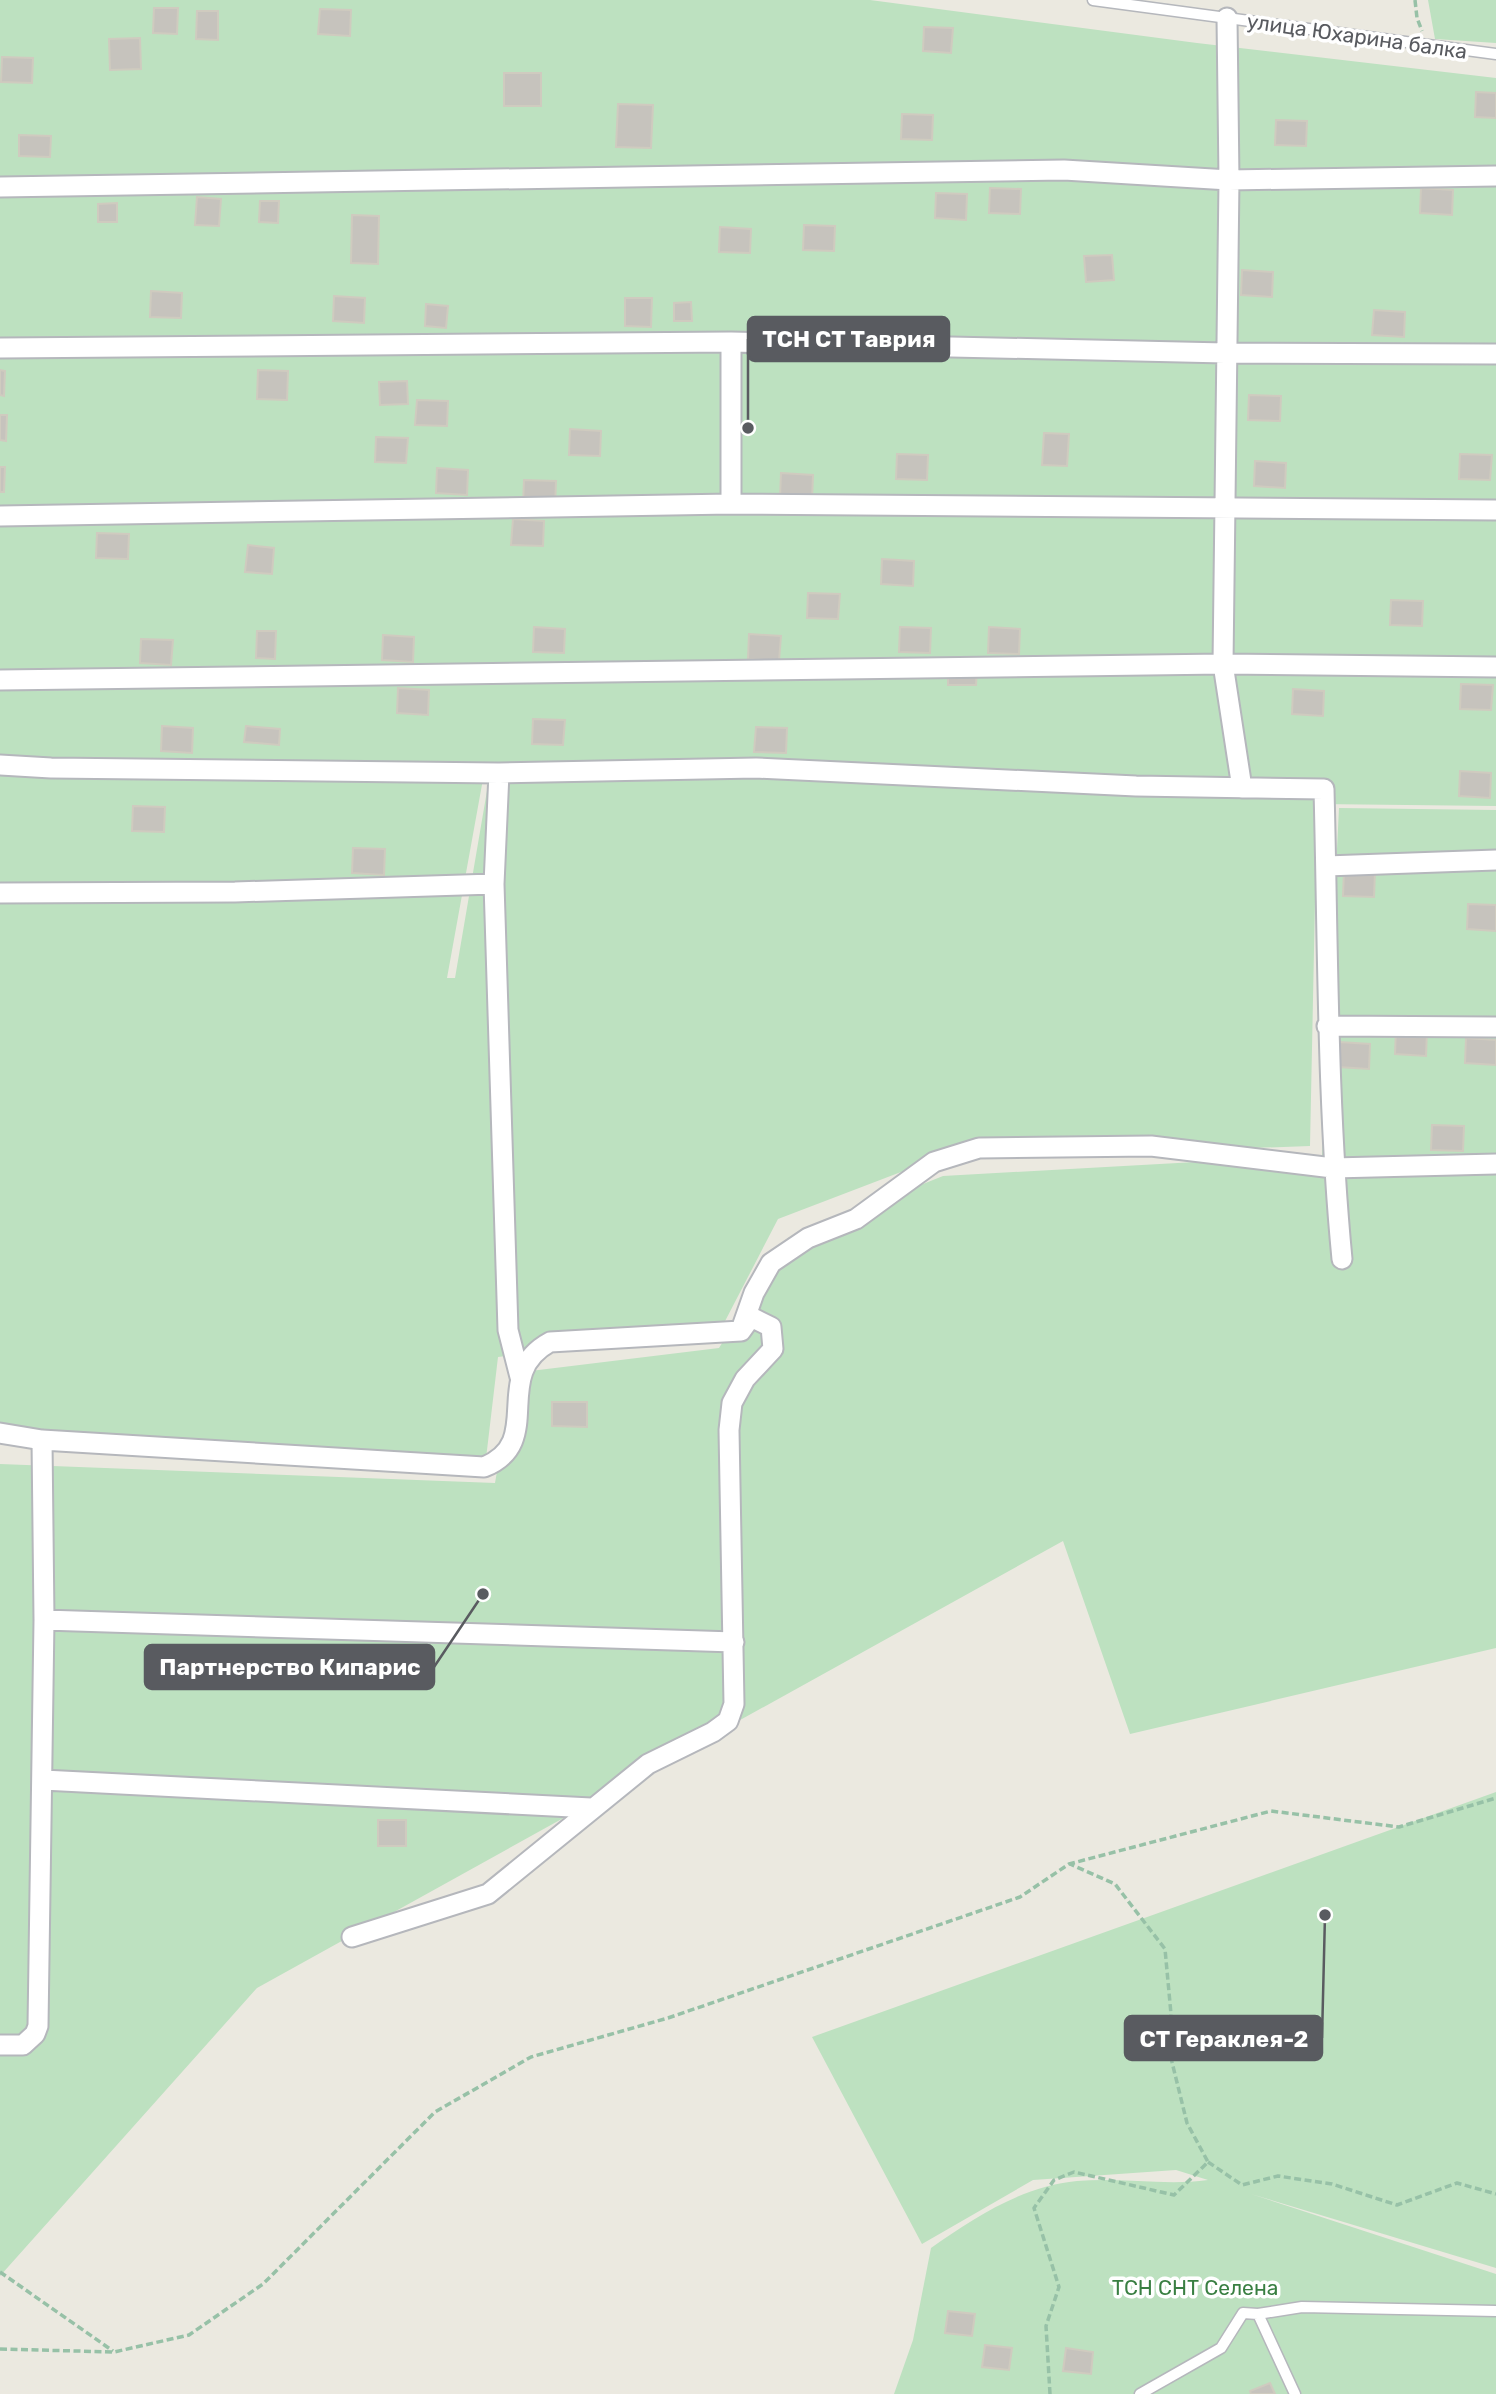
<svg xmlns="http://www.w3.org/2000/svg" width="1496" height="2394" font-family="Rubik,sans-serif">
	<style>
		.green { fill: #bde1c0; fill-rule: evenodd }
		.building { fill: #c6c3bd; stroke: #cfcbbf; stroke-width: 2 }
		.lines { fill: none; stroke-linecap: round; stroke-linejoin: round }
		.lane-casing { stroke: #b5b7bc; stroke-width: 13 }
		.street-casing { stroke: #b5b7bc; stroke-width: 23 }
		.path { stroke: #97c1a7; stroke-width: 3.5; stroke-dasharray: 7 3.5; stroke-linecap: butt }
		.lane { stroke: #fff; stroke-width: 10 }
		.street { stroke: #fff; stroke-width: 19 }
		.labels { text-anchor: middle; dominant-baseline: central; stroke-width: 7; stroke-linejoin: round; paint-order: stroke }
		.street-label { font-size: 21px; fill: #595b60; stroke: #fff }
		.park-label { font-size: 21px; fill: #397f42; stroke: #fff }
		.leader { fill: none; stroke: #595b60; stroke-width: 2.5 }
		.callout-dot { fill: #595b60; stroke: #fff; stroke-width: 2.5 }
		.callout { fill: #595b60; stroke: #595b60; stroke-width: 2.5 }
		.callout-label { font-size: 23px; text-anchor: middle; font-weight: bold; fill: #fff }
	</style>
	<rect width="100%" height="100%" fill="#ebe9e0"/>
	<path class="green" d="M0,0H870L1197,43L1496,78V806L1317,804L1310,1146L935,1159L778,1219L722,1327L498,1357L485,1467L0,1438ZM483,779H489L455,978H447Z
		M1428,0H1496V43L1435,39Z
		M1339,808L1496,810V1648L1130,1734L1063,1541L257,1988L0,2276V1464L495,1483L514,1373L719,1348L788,1238L943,1176L1322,1155Z
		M1496,1792V2268L1251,2194L1496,2274V2394H894L913,2340L931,2248C975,2217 1023,2186 1077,2181C1120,2177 1165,2186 1208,2180L1176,2170L1033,2180L922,2244L812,2037Z"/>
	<path class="building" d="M154,8H178L177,34L153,33Z
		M320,9L351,10L350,36L318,34Z
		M197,11H218V40L196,39Z
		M924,27L953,28L951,53L923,51Z
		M140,38L141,69L110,70L109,39Z
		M2,57L33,58L32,83L1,82Z
		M504,73H541V106H504Z
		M1476,92L1496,93V118L1475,117Z
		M618,104L653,105L651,148L616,147Z
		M902,114L933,115L932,140L901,139Z
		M1276,120L1307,121L1306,146L1275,145Z
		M19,135L51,136L50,157L19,156Z
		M990,188L1021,189L1020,214L989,213Z
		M1421,188L1453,190L1452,215L1420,213Z
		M936,193L967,194L966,220L935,218Z
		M197,197L221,199L219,226L195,225Z
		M260,201H279L278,223L259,222Z
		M117,203V222H98V204Z
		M352,215L379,216L378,264L351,263Z
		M804,225L835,226L834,251L803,250Z
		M720,227L751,229L750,253L719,252Z
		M1112,255L1114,280L1086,282L1084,256Z
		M1242,270L1273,272L1272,297L1241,295Z
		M151,291L182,293L181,318L150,317Z
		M334,296L365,298L364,323L333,321Z
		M625,298H652L651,327L625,326Z
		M691,302L692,321H674V303Z
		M426,304L448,306L446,328L425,326Z
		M1374,310L1405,312L1404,337L1372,335Z
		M0,370L5,371L4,396L0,395Z
		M258,370L288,371L287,400L257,399Z
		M407,381L408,404L380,405L379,382Z
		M1249,395L1281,396L1280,421L1248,420Z
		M417,400L448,401L447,426L415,425Z
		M0,415H7L6,441L0,440Z
		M570,429L601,431L600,456L569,455Z
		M1044,433L1069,434L1067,466L1042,465Z
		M376,437L408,438L406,463L375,462Z
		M897,454L928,455L927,480L896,479Z
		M1460,454L1492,455L1490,480L1459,479Z
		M1255,461L1286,463L1285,488L1254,486Z
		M0,467H5L4,492H0Z
		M437,468L468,470L467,495L436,493Z
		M781,473L813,475L812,500L780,498Z
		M524,480L556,481L555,507L523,505Z
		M513,519L544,521L543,546L511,545Z
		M97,533L129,534L128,559L96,558Z
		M248,545L274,548L272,574L245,572Z
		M882,559L914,561L913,586L881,584Z
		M808,593L840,594L838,619L807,618Z
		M1391,600L1423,601L1422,626L1390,625Z
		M534,627L565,629L564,653L533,652Z
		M900,627L931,628L930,653L899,652Z
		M989,627L1020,629L1019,654L988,653Z
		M257,631H276L275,659L256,658Z
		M749,634L781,636L779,661L748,659Z
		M383,635L414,637L413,662L382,660Z
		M141,639L173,640L171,665L140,663Z
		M948,669H977L976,685H948Z
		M1461,684L1493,685L1491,710L1460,709Z
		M398,688L429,690L428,715L397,713Z
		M1293,689L1324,691L1323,716L1292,714Z
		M533,719L565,720L563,745L532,744Z
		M162,726L193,728L192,753L161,751Z
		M246,726L280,729L279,745L244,742Z
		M756,727L787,728L786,753L754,752Z
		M1460,771L1491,773L1490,798L1459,796Z
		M133,806L165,807L164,832L132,831Z
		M353,848L385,849L384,875L352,873Z
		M1344,871L1375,872L1374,897L1343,896Z
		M1468,904L1496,905V931L1467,929Z
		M1396,1029L1427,1030L1426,1056L1395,1054Z
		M1466,1038L1496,1040V1065L1465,1063Z
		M1339,1042L1370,1044L1369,1069L1338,1067Z
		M1432,1125L1464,1126L1463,1151L1431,1150Z
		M552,1402H587V1427L552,1426Z
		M378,1820H406V1846H378Z
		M948,2311L975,2314L972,2336L945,2333Z
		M985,2345L1012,2348L1009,2370L982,2367Z
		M1066,2348L1093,2352L1091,2374L1063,2371Z
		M1270,2383L1275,2394H1251L1250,2391Z"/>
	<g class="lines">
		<g class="lane-casing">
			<path id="lane" d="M1093,0L1496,54
				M1258,2314L1295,2394
				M1140,2394L1221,2348L1243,2313L1258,2314L1302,2307L1496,2311"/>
		</g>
		<g class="street-casing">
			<path id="street" d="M1227,18L1229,180L1223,664L1242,788
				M0,187L1064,170L1229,180L1496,176
				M0,348L731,342L1225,353L1496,354
				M731,504V342
				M0,516L731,504L1496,510
				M0,680L1223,664L1496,667
				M0,765L51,768L499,773L756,768L1136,786L1324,789C1328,946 1327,1103 1342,1259
				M499,773L494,884L508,1330L520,1377
				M1326,866L1496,860
				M0,893L235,892L494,884
				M1327,1026L1496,1027
				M742,1327L754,1293L771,1263L808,1238L856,1219L934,1162L979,1148L1151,1146L1333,1168L1496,1164
				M0,1433L42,1440L484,1467C547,1442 489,1375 550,1342L741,1331L751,1317L771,1327L773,1349L745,1379L732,1403L729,1430L734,1704L728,1721L713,1732L648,1764L488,1894L352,1937
				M44,1620L734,1642
				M43,1780L591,1808
				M0,2045H23L35,2034L38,2026L44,1620L42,1440"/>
		</g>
		<path class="path" d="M1415,0L1417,18L1422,31
			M1208,2162L1242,2185L1278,2176L1332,2184L1397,2205L1457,2183L1496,2194
			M0,2272L113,2351
			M0,2349L114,2352L189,2335L263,2284L435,2112L531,2057L668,2018L1020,1897L1069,1864L1271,1811L1399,1827L1496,1798
			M1050,2394L1046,2326L1059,2287L1034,2208L1054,2180L1074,2172L1174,2195L1208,2162L1187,2123L1169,2050L1171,2014L1165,1949L1115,1884L1070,1864"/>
		<use href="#lane" class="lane"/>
		<use href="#street" class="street"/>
	</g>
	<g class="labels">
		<g class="street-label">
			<text transform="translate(1357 36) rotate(8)">улица Юхарина балка</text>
		</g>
		<g class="park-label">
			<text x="1195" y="2287">ТСН СНТ Селена</text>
		</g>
	</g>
	<path class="leader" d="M748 428L748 339M483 1594L434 1667M1325 1915L1322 2038"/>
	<g class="callout-dot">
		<circle cx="748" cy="428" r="7"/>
		<circle cx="483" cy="1594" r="7"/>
		<circle cx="1325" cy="1915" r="7"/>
	</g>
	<g class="callout">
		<rect x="748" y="317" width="201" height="44" rx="7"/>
		<rect x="145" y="1645" width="289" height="44" rx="7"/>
		<rect x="1125" y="2016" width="197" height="44" rx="7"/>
	</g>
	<g class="callout-label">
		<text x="849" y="347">ТСН СТ Таврия</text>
		<text x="290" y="1675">Партнерство Кипарис</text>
		<text x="1224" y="2047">СТ Гераклея-2</text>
	</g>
</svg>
